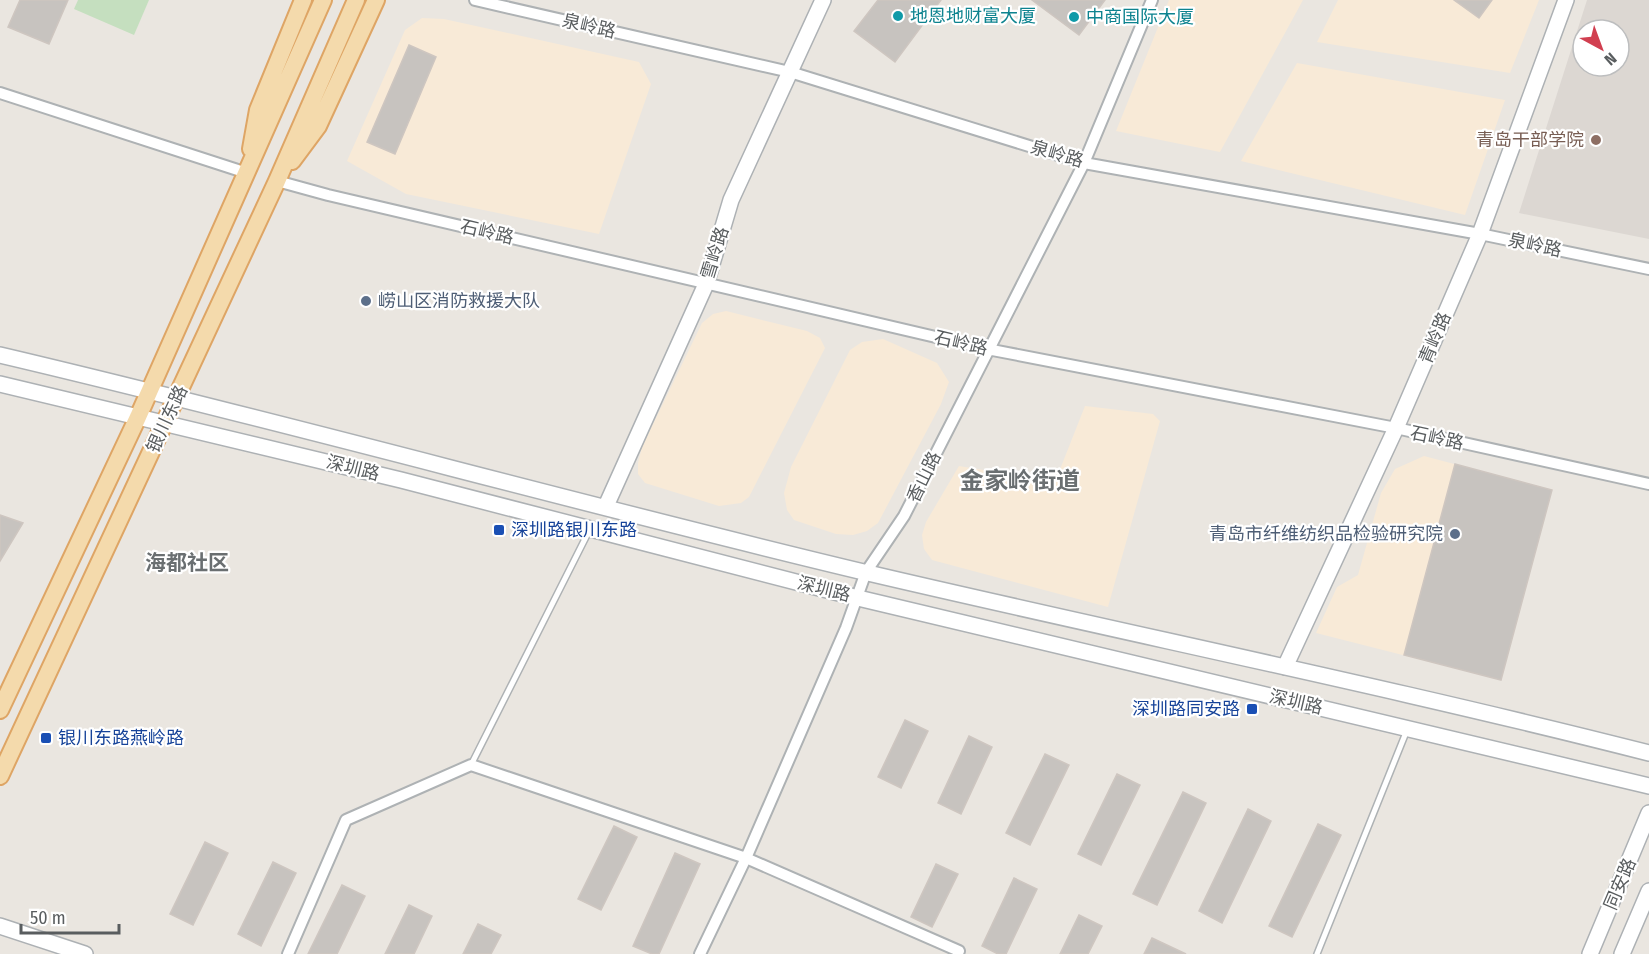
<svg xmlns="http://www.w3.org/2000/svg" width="1649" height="954" font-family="'Fira Sans Condensed','Noto Sans SC',sans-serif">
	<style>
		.commercial { fill: #f8ead7 }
		.education { fill: #dcd7d2; fill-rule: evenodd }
		.green { fill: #c5dfbf }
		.building { fill: #c7c3bf; stroke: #cec6c0; stroke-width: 1.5 }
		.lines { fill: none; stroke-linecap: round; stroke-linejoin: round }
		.lane-casing { stroke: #aeb2b4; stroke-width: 8 }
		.street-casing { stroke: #aeb2b4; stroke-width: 14 }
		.secondary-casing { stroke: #adb1b4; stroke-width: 18 }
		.primary-casing { stroke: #dea565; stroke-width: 20 }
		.lane { stroke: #fff; stroke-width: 5 }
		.street { stroke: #fff; stroke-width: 10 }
		.secondary { stroke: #fff; stroke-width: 15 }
		.primary { stroke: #f4daac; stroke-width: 16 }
		.culture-dot { fill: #0f9aa8; stroke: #fff; stroke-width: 2 }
		.education-dot { fill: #8d6e63; stroke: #fff; stroke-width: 2 }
		.service-dot { fill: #5c6f8a; stroke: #fff; stroke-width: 2 }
		.transit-dot { fill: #1a4fb4; stroke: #fff; stroke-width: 2 }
		.labels { text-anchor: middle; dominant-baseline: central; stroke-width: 4.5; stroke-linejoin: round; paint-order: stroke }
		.culture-label { font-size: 18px; fill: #0d838f; stroke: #fff; text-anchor: start }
		.street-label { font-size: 18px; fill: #595d5f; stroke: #fff }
		.education-label { font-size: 18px; fill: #785e54; stroke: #fff; text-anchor: end }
		.service-label { font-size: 18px; fill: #4e5e75; stroke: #fff; text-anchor: start }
		.transit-label { font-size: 18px; fill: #164399; stroke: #fff; text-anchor: start }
		.quarter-label { font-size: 21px; font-weight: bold; fill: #6a6f71; stroke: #fff }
		.district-label { font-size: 24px; font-weight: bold; fill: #6a6f71; stroke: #fff }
	</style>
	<rect width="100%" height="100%" fill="#eae6e0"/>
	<path class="commercial" d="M1169,0H1303L1220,152L1116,131Z
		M1338,0H1539L1510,73L1317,42Z
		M422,18L444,19L639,62L651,84L599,234L406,194L347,161L405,30Z
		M1297,63L1505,100L1465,215L1241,161Z
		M726,311L807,331L820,338L825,348L749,497L741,503L719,506L645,483L638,474V463L642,447L702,323L713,314Z
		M883,339L937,363L949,382L941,404L878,523L867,531L853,535L836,534L794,520L787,510L784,493L791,467L850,350L862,342Z
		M1085,406L1153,414L1160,421L1108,607L932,560L924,549L922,535L926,522L959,466L1055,482Z
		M1424,456L1552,490L1501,680L1316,633L1337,587L1358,575L1381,493L1395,469Z"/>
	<path class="education" d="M1587,0H1649V239L1519,213ZM1583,30H1619V66H1583Z"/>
	<path class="green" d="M78,0H149L134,35L74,9Z"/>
	<path class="building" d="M20,0H68L49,44L8,27Z
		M878,0H941L895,62L854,31Z
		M1032,0H1105L1079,35Z
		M1454,0H1492L1479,18Z
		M409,45L436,57L395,154L367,142Z
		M1455,464L1552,490L1501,680L1404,655Z
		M0,515L23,523L0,561Z
		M905,720L928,731L901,788L878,777Z
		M969,736L992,747L961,814L938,803Z
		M1045,754L1069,765L1030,845L1006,833Z
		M1117,774L1140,785L1101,865L1078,854Z
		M1183,792L1206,803L1157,905L1133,894Z
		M1248,809L1271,821L1222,923L1199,911Z
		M1318,824L1341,835L1292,937L1269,926Z
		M614,826L637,837L601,910L578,899Z
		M205,842L228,853L193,925L170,914Z
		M675,853L700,864L659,954H652L633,946Z
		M273,862L296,873L261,946L238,934Z
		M936,864L958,874L932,927L911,917Z
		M1014,878L1037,889L1006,954H998L982,946Z
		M342,885L365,896L337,954H308Z
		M409,905L432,916L414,954H385Z
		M1079,915L1102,926L1088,954H1060Z
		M478,924L501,935L491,954H463Z
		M1152,938L1186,954H1144Z"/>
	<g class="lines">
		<g class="lane-casing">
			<path id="lane" d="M471,765L589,531
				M1317,954L1407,730"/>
		</g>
		<g class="street-casing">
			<path id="street" d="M475,0L790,72L1084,163L1480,234L1649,269
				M0,93L247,173
				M277,181L328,195L987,349L1396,428L1649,484
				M288,954L346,820L471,765L746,858L959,951
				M700,954L746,858L846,628L866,572L904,516L1084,163L1152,0"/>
		</g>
		<g class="secondary-casing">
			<path id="secondary" d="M0,355C290,423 578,504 868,573C1128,634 1390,687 1649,753
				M0,384L401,480L858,598L1649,786
				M606,506L706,284L731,200L823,0
				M1285,667L1396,428L1480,234L1566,0
				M0,926L85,954
				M1590,954L1649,813
				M1622,954L1649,891"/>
		</g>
		<g class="primary-casing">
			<path id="primary" d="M251,149L258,110L303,0
				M292,161L318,126L376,0
				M0,710L138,417L323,0
				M0,776L277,181L356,0"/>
		</g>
		<use href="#lane" class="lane"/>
		<use href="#street" class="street"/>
		<use href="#secondary" class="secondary"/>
		<use href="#primary" class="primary"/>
	</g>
	<g class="culture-dot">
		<circle cx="898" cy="16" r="6"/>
		<circle cx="1074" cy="17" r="6"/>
	</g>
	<circle class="education-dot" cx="1596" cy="140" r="6"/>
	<g class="service-dot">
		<circle cx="366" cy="301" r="6"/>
		<circle cx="1455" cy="534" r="6"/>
	</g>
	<g class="transit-dot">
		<rect x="493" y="524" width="12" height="12" rx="3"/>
		<rect x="1246" y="703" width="12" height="12" rx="3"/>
		<rect x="40" y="732" width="12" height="12" rx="3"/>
	</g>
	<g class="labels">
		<g class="culture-label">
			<text x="910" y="16">地恩地财富大厦</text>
			<text x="1086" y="17">中商国际大厦</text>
		</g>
		<g class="street-label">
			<text transform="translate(589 26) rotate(13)">泉岭路</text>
			<text transform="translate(1057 154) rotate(16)">泉岭路</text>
			<text transform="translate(487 232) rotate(13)">石岭路</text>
			<text transform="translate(1535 245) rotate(12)">泉岭路</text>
			<text transform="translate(715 253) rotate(-73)">雪岭路</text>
			<text transform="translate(1435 338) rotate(-67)">青岭路</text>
			<text transform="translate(961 343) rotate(13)">石岭路</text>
			<text transform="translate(167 419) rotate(-65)">银川东路</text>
			<text transform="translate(1437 438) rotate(12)">石岭路</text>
			<text transform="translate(353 468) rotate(14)">深圳路</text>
			<text transform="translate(924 477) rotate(-64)">香山路</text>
			<text transform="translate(824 589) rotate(14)">深圳路</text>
			<text transform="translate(1296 702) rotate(13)">深圳路</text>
			<text transform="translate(1620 884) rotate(-67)">同安路</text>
		</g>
		<g class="education-label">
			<text x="1584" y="140">青岛干部学院</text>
		</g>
		<g class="service-label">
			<text x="378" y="301">崂山区消防救援大队</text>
			<text x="1443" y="534" text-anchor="end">青岛市纤维纺织品检验研究院</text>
		</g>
		<g class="transit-label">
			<text x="511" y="530">深圳路银川东路</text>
			<text x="1240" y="709" text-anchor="end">深圳路同安路</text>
			<text x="58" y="738">银川东路燕岭路</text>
		</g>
		<g class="quarter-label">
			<text x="187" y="563">海都社区</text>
		</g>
		<g class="district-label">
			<text x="1020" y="481">金家岭街道</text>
		</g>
	</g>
	<g transform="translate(1601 48) rotate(139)"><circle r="28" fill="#ffffff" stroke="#bdbebf" stroke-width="1.5"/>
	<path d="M0-4.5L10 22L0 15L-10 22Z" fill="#d13f50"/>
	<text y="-9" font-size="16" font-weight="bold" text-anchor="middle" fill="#595d5f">N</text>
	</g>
	<path d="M21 924v9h98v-9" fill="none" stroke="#595d5f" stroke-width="3"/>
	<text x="30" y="924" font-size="18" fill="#595d5f" stroke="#ffffff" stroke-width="4.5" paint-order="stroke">50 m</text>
</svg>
